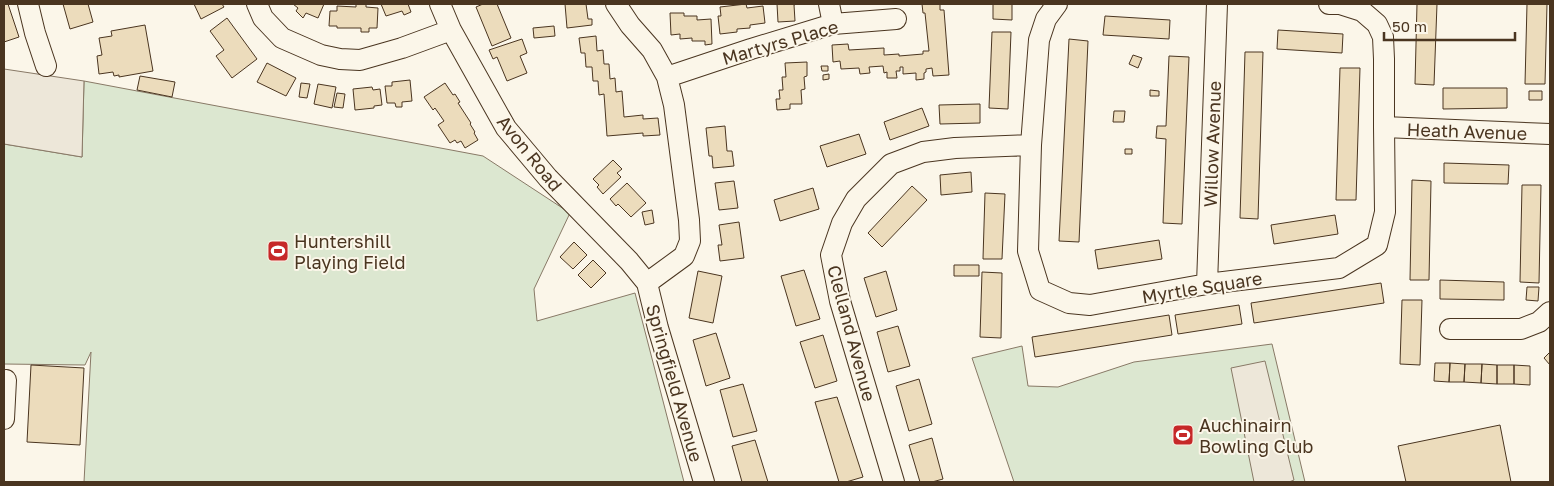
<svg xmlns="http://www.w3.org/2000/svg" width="1554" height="486" font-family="'Golos Text',sans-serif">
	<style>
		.green { fill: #dce7d0; stroke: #887966 }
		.parking { fill: #ede7d9; stroke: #887966 }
		.building { fill: #ecdcbc; stroke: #4a3520 }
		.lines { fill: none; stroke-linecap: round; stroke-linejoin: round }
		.minor-casing { stroke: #4a3520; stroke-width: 22 }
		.minor { stroke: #fbf6e9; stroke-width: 20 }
		.labels { text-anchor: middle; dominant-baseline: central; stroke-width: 4; stroke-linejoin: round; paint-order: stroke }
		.street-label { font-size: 18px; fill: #4a3520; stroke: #fbf6e9 }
		.poi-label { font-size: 18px; fill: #4a3520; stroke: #fbf6e9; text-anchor: start }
	</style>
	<rect width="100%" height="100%" fill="#fbf6e9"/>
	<path class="green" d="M84,81L483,156L570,213L534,289L537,321L635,293L684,482H84L91,352L85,365L4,364V144L82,157Z
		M1272,344L1305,482H1014L972,358L1022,346L1028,386L1058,387L1134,362Z"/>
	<path class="parking" d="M4,69L84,81L82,157L4,144Z
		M1265,361L1294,480L1289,482H1254L1231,368Z"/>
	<path class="building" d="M4,4H8L19,37L4,42Z
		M63,4H88L93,22L70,29Z
		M194,4H222L224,7L201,19Z
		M293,4H324L318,18L306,13L303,18L296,11L298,8Z
		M356,4H366V7L378,8L377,28H369V32H361V28H337V26H329L330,11H337V6L356,7Z
		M381,4H408L411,12L404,15L402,11L386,16Z
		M483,4H497L511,38L492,46L476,7Z
		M565,4H587H586L588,19H592V25L567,28Z
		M746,4L747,8L763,6L765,23L750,25V28L737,29V32L720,34L718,16H721L720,7Z
		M777,4H797L794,5L795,21L778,22Z
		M922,4H940V10H944L949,75L933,76L932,68L926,69V72L924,73V79L916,80V73L903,74V67H900V71H896L897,78H887V72L884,73L883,66L869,67L870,73L860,74L859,68L841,69L840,61L833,62L832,45L848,44L849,50L884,48V55L899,54V56L923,54V51H929L925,13H923Z
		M993,4H1012V20L993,19Z
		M1417,4H1437L1434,85L1415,84Z
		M1527,4H1547L1545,84H1525Z
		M670,13H684V16H697V20L711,19L712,44L705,45V41H692V38L680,39V34L671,35Z
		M1105,16L1170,20L1169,39L1103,35Z
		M227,18L257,59L232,78L216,56L224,50L210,31Z
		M145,25L153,71L119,77V75L114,76L113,72L99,74L97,56L102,55L99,38L112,36L111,31Z
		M554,26L555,36L534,38L533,28Z
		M1278,30L1343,34L1342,53L1277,49Z
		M992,32H1011L1008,109L989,108Z
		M596,36L597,51L603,50L604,64H609L610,79L615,78L616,92L622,91L624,117L643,115V119L658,118L660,135L643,136V133L607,136L604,94L599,95L598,81H593L592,67H586L585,53H581L579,38Z
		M522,39L527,53L520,56L527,73L507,81L497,57L493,59L489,50Z
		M1069,39L1088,41L1079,242L1059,241Z
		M1245,52H1263L1258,219L1240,218Z
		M1133,55L1142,58L1138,68L1129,64Z
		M1169,56L1189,57L1182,224L1163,223L1166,139L1156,138L1157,126H1166Z
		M807,62V76L804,77L805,89L801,90L802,104H790V109L777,110L776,99H780L779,90H783L782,77H786L785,63Z
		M267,63L296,78L286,96L257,82Z
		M821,66H828V71H822Z
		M1340,68H1360L1356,200H1336Z
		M829,74V79L823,80V75Z
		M140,76L175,82L172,97L137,90Z
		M410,80L412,101L402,102V107H396L395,103H387L385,86H392V82Z
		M301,83L310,84L307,98L299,97Z
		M445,83L453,95L455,94L460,102L458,103L471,123L470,124L475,132L474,133L478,140L465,148L461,141L457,143L455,140L450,143L438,125L444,121L435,108L433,110L424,97Z
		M318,84L336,87L332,108L314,104Z
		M372,87L373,90L380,89L382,105L374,106V108L355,110L353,89Z
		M1443,88H1507V108L1443,109Z
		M1150,90L1159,91V96H1150Z
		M1529,91H1542V100H1529Z
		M337,93L345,94L343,108L334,107Z
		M980,104V123L940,124L939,105Z
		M922,108L929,126L890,140L884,122Z
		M1114,111H1125L1124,122H1113Z
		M725,126L727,151H732L734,166L713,168L712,156H709L706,128Z
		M859,134L866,154L827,167L820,146Z
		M1125,149H1132V154H1125Z
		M613,160L622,169L617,173L621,177L603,194L597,187L599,185L593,179Z
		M1444,163L1509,165L1508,184L1444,183Z
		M971,172L972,192L941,195L940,175Z
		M1412,180L1431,181L1429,280H1410Z
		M734,181L738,208L719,210L715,183Z
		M627,183L646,203L631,217L618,204L616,206L610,199Z
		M1522,185H1541L1539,283L1520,282Z
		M912,186L927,200L882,247L868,233Z
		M813,188L819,209L780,221L774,200Z
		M985,193L1005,194L1002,259H983Z
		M652,210L654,223L645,225L642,212Z
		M1335,215L1338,234L1274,244L1271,225Z
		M739,222L744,258L720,261L718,245H722L719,225Z
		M1159,240L1162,259L1098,269L1095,250Z
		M574,242L587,255L573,269L560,257Z
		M593,260L606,273L591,288L578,275Z
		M954,265H979V276H954Z
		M804,270L820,319L796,326L781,276Z
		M698,271L722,276L713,323L689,318Z
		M886,271L897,310L876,317L864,278Z
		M982,272L1002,273L1001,338L980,337Z
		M1440,280L1504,282V300L1440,299Z
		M1381,283L1384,303L1254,323L1251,303Z
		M1527,287H1539L1538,301L1526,300Z
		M1402,300H1422L1420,365L1400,364Z
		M1239,305L1242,324L1178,334L1175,315Z
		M1169,315L1172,335L1035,357L1032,337Z
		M898,326L910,366L888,372L877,332Z
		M716,333L730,378L706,386L693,340Z
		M823,335L837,381L815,388L800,342Z
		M1550,352V365L1544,358Z
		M1435,363H1450L1449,382L1434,381Z
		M1450,363L1465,364L1464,382H1449Z
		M1465,364H1482L1481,383L1464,382Z
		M1482,364L1497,365V384L1481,383Z
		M31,365L84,368L80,445L27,442Z
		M1497,365H1514V384H1497Z
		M1514,365L1530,366V385L1514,384Z
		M919,379L932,424L909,431L896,386Z
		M743,384L757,431L733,437L720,390Z
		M837,397L863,477L846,482H839L815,402Z
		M1500,425L1511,482H1406L1398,446Z
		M932,438L943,479L932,482H920L909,445Z
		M755,440L768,482H742L732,446Z"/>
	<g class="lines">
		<g class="minor-casing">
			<path id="minor" d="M28,4L35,33L46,66
				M257,4L263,18L282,38L321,55L340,59L360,60L402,48L451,30
				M440,4L451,30L506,128L548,178L629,261L647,283L658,328L704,482
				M616,4L630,25L652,50L667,77L674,105L689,220L690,241L684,256L647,283
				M829,4L833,24
				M1057,4L1046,19L1039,40L1031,145L1028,251L1040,290L1069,303L1090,305L1207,284L1339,268L1377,245L1385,212L1384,127V59L1383,37L1377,24L1362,11L1340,4H1329
				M667,77L751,49L833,24L896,19
				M1384,127L1550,134
				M1207,284L1217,4
				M1450,329H1521L1539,322L1550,312
				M4,419L6,380
				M894,482L840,301L831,255L842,223L856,199L891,164L923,152L955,148L1031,145"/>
		</g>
		<use href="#minor" class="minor"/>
	</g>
	<defs>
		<g id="stadium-square" transform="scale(1.125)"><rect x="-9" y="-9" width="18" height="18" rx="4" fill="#c62828" stroke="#fbf6e9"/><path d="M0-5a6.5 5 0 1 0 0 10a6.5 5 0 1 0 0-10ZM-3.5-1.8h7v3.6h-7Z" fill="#fff"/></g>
	</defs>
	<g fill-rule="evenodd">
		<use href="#stadium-square" x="278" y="251"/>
		<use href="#stadium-square" x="1183" y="435"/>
	</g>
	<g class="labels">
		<g class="street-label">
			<text transform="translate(780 42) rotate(-16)">Martyrs Place</text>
			<text transform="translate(1467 131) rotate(2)">Heath Avenue</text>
			<text transform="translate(1212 144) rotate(-88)">Willow Avenue</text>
			<text transform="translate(530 153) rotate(51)">Avon Road</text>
			<text transform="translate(1202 287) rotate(-9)">Myrtle Square</text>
			<text transform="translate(852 333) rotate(75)">Clelland Avenue</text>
			<text transform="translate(675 383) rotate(74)">Springfield Avenue</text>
		</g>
		<g class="poi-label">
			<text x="294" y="241">Huntershill<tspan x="294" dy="21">Playing Field</tspan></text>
			<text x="1199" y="425">Auchinairn<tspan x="1199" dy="21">Bowling Club</tspan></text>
		</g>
	</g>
	<rect width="1554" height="486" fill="none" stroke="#4a3520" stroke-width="10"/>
	<path d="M1384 32v8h131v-8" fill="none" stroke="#4a3520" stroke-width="2.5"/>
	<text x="1392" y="32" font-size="15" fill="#4a3520" stroke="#fbf6e9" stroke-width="4" paint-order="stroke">50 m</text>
</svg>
